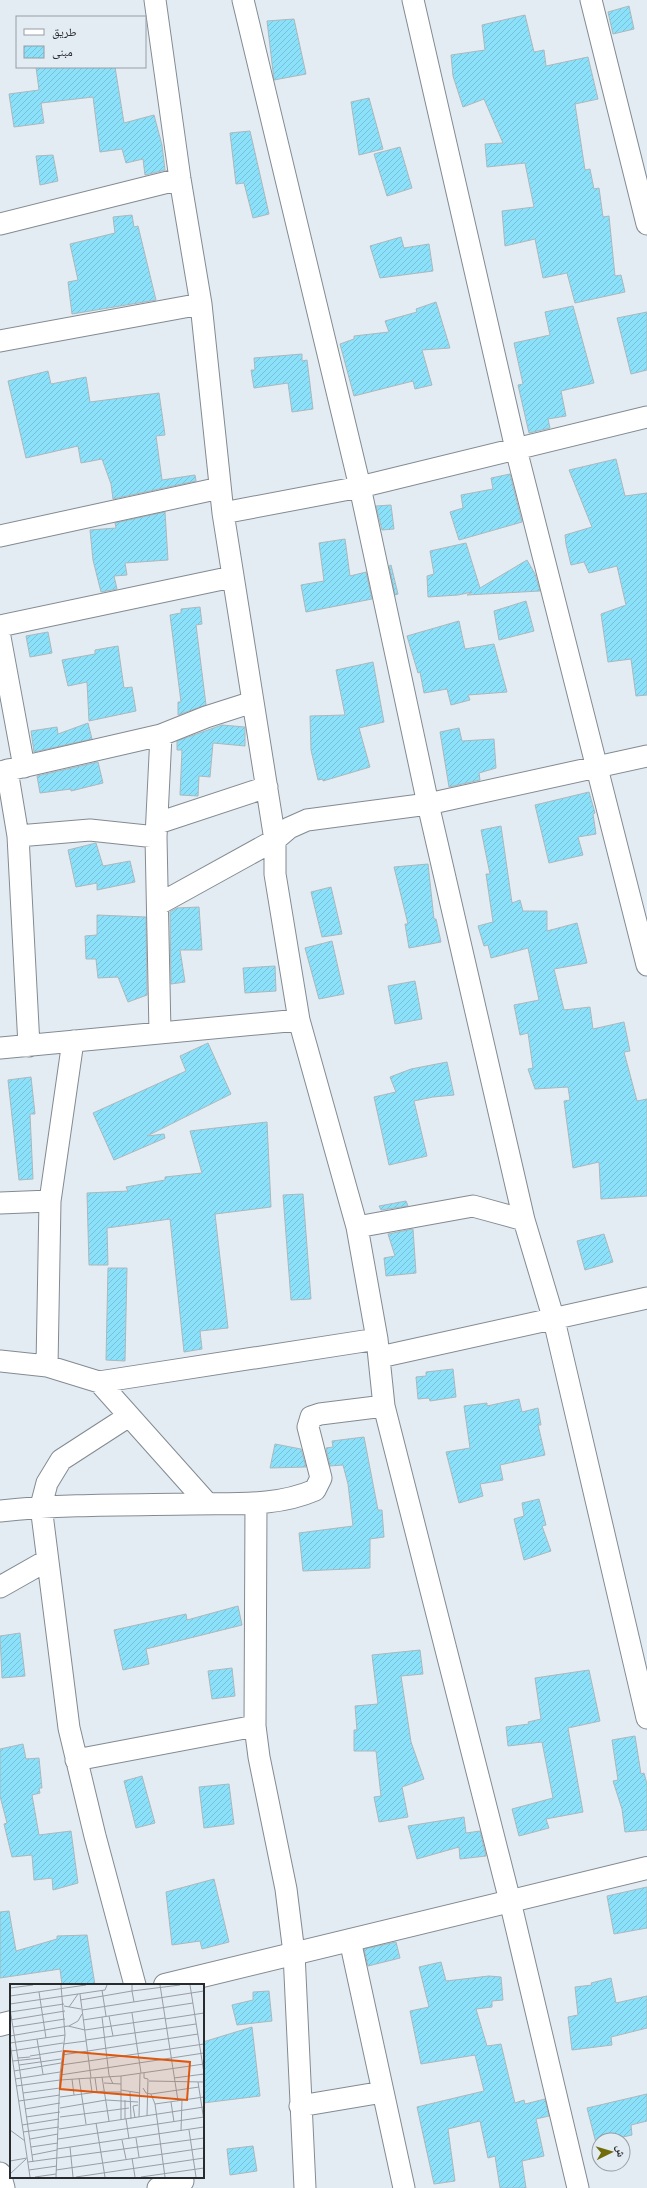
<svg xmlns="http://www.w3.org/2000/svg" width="647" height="2188" font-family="Ubuntu,'Noto Naskh Arabic',sans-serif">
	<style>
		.building { fill: url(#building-hatch); stroke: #acb8bc }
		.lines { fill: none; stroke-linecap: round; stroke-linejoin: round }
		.street-casing { stroke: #838b92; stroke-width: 23 }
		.secondary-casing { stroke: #838b92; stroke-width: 24 }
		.street { stroke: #fff; stroke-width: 21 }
		.secondary { stroke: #fff; stroke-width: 22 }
		.inset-road { fill: none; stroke: #989ea4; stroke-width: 1 }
		.view { fill: #de570e; fill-opacity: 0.15; stroke: #de570e; stroke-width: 2 }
		.inset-edge { fill: none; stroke: #282b2e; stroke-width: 2 }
	</style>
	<defs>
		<pattern id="building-hatch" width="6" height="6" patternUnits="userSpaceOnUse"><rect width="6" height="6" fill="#8be1fa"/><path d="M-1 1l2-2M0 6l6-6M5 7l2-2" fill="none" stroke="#78c1d7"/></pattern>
	</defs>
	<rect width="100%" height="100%" fill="#e3ebf3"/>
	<path class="building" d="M629,6L634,29L613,34L608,12Z
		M525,15L534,52L544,50L546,66L588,57L598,99L575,104L585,170L590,169L594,189L599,188L603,217L609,216L615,276L621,275L625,292L575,303L567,273L543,278L535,239L505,246L502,211L534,207L525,163L487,167L485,144L503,143L484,99L463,107L453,76L451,55L485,50L482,25Z
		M294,19L306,74L274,80L267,21Z
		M36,67H115L124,123L154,115L162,145L165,170L145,175L143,159L126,163L122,149L100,152L93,97L41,103L44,123L14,127L9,94L39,90Z
		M369,98L383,149L359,155L351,102Z
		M250,131L269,214L253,218L244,183L236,184L230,133Z
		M400,147L412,188L387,196L374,154Z
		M53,155L58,181L40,185L36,156Z
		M132,215L134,227L138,226L156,300L72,314L68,282L78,280L70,244L115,233L113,217Z
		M401,237L404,248L429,244L433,271L380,278L370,246Z
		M436,302L450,348L422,350L432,385L415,389L413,381L354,396L340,344L354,339V336L389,332L385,321L417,312L416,309Z
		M573,306L594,383L561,391L566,416L548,419L550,428L529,433L518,385L523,384L514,343L550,335L545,312Z
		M647,312V370L631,374L617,318Z
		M302,354V361L307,360L313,409L292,412L288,383L254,388L251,370H255L254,358Z
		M48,371L51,384L86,377L90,402L159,393L165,435L156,436L162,480L195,475L196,481L113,499L111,484L102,459L81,463L78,446L26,458L8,381Z
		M616,459L625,496L647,493V695L636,696L631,659L608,662L601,614L626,605L617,566L589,573L584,562L571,565L566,544L565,535L592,527L569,470Z
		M510,474L522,522L459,540L450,512L463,508L461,495L493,489L491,478Z
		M391,505L394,529L382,530L376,506Z
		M165,512L168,560L125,563L127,575L114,576L117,589L101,592L93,560L90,530L116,528L115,523Z
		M345,539L350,576L366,572L372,599L306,612L301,585L324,581L319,543Z
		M466,543L480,588L527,560L535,574L540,591L467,595L472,592L458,595L428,597L427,576L434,574L430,551Z
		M391,565L398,594L395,595L389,566Z
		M526,601L534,631L499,640L494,611Z
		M200,607L202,624L196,625L206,705L178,715V702H181L170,615L181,613V609Z
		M459,621L465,649L494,644L507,692L468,695L470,700L451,705L447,689L424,693L420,672L418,673L407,636Z
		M48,632L52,653L30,657L26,636Z
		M118,646L124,688L132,687L136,711L89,721L87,682L68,686L62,660L95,654V650Z
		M373,662L384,722L359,728L370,767L323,781V779L318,780L311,750L310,716L345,715L336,670Z
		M88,723L92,739L34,752L31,731L57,727L58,734Z
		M222,725L245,727V746L213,743L210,777L199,776L198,796L180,795L182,750H177V741Z
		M459,728L462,741L494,739L496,768L479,773L480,780L449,787L440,732Z
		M98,762L103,783L71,791V789L40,793L37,776Z
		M589,792L595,813L593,814L596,834L578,837L583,855L549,863L535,805Z
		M501,826L512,903L520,900L523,911H547V931L577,923L587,963L554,969L564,1010L590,1007L593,1029L624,1022L630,1051L624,1052L637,1101L647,1099V1196L601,1199L599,1162L573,1168L564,1101L570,1100L568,1087L535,1089L528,1069L533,1068L528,1033L520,1035L514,1005L539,1000L528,948L491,958L488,945L484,946L478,926L493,922L486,874H490L481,830Z
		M96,843L103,866L130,861L135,882L97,890V883L76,887L68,850Z
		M428,864L434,919H436L441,942L409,948L405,924H408L394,867Z
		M331,887L342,934L322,937L311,892Z
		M199,907L202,950H180L185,982L171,984L170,912L177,908Z
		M97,915L146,917L147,995L128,1002L118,977L98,978L96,959H86L85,936L97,935Z
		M332,941L344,994L319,999L305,948Z
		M275,966L276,991L245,993L243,968Z
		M415,981L422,1019L395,1024L388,986Z
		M208,1043L231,1094L147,1136L164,1134L165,1138L114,1160L93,1113L186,1071L180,1056Z
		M447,1062L454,1095L433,1097L414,1101L427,1156L389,1165L374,1097L396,1092L390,1077L411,1069Z
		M31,1077L35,1114H30L33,1179L19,1180L8,1080Z
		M267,1122L271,1207L215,1214L228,1328L200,1331L202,1349L184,1352L170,1219L107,1228L108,1265H89L87,1193L128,1191L126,1187L165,1180V1177L202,1173L190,1131Z
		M303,1194L311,1299L291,1300L283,1195Z
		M406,1201L408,1206L381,1210L379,1206Z
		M413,1229L416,1273L386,1276L384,1258L395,1256L388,1234Z
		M604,1234L613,1262L585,1270L577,1241Z
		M108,1268H127L125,1361L106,1360Z
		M453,1369L456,1397L430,1401L429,1398L418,1399L416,1377L426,1376V1372Z
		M519,1399L522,1412L538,1408L541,1425H538L545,1455L500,1465L503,1480L480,1484L483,1496L459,1503L446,1452L470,1448L464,1406L487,1403V1406Z
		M364,1437L378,1510H382L384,1537L370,1539V1568L303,1571L299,1533L353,1526L348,1484L343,1465L330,1466L326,1448L333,1447L332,1441Z
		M275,1444L301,1449L306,1467L270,1468Z
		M539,1499L546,1525L542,1526L551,1551L524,1560L514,1519L524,1516L522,1503Z
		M238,1606L242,1625L146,1649L149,1664L123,1670L114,1630L186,1614L187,1620Z
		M20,1633L25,1676L2,1678L0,1636Z
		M420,1650L423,1674L401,1676L411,1742L424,1779L402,1787L408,1817L379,1822L374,1797L381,1796L376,1751H354V1730H357L355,1706L378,1704L372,1655Z
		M232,1668L235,1696L212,1699L208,1671Z
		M589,1670L600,1721L568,1728L583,1812L546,1819L549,1828L519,1836L512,1809L553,1798L542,1742L508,1746L506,1727L529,1724L528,1722L541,1719L535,1678Z
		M635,1736L641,1774L644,1773L647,1784V1830L625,1832L622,1809L613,1781L618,1780L612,1740Z
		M23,1744L26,1759L39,1758L42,1788H39L40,1793L32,1795L39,1835L71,1831L78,1883L53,1890L52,1878L34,1880L32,1855L12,1857L4,1824L7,1823L0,1796V1749Z
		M142,1776L155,1823L136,1828L124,1781Z
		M229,1784L234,1824L204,1828L199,1787Z
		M464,1817L466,1833L480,1831L486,1856L460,1859L459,1847L417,1859L408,1826Z
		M214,1879L229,1942L202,1949L200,1941L172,1945L166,1892Z
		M647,1887V1928L614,1934L607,1896Z
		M9,1911L16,1951L57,1939V1936L87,1935L95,1985H62L60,1969L0,1978V1912Z
		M396,1942L400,1958L368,1966L364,1949Z
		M441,1962L446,1981L489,1976L501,1977L503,2000L492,2001V2007L476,2009L487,2046L501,2044L515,2103L524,2100L525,2104L545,2099L549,2116L536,2119L544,2156L522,2161L526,2188H500L495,2156L488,2158L480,2121L448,2129L455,2181L434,2184L417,2107L484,2091L475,2055L421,2064L410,2011L429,2007L419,1967Z
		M611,1978L616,2003L647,1996V2028L611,2037L612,2045L572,2050L568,2017L578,2015L575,1987L592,1985L591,1983Z
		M269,1991L272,2021L237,2025L232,2005L253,2000V1992Z
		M252,2027L260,2096L203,2103V2042Z
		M647,2094V2121L631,2125L632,2135L609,2140H599V2142L596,2143L587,2108Z
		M253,2146L257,2171L230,2175L227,2149Z"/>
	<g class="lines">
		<g class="street-casing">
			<path id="street" d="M155,0L180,179L201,304L223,513L275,840V874L299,1020L357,1227L377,1339L384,1406L510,1901L578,2188
				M243,0L360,487L428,804L524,1220L554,1320L647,1718
				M413,0L516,449L647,965
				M591,0L647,224
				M0,224L180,179
				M0,341L201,304
				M223,513L360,487L647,417
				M0,536L220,488
				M0,626L232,577
				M0,637L24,767
				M7,770L18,836L29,1046
				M0,772L161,735L206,717L253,702
				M158,823L267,787
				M18,836L90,830L156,837
				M159,904L275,840L289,828L307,820L428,804L647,756
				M160,1033L156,837L161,735
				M0,1048L299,1020
				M0,1203L50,1201
				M357,1227L473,1206L524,1220
				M380,1357L647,1298
				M0,1361L47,1366L99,1382L377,1339
				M47,1366L50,1201L73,1041
				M99,1382L207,1503
				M129,1416L61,1460L47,1483L41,1506L69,1728L95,1836L135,1985
				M256,1504L255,1726L259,1757L286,1889L294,1953L305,2188
				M0,1511C64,1504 128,1505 192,1504C234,1503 276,1507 315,1490L321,1478L308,1427L311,1417L320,1414L384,1406
				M0,1587L46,1561
				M76,1760L255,1726
				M350,1940L404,2188
				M300,2106L383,2092
				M0,2173L4,2188
				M158,2188L183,2181"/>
		</g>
		<g class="secondary-casing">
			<path id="secondary" d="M165,1985L647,1868
				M0,2025L11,2022"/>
		</g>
		<use href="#street" class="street"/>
		<use href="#secondary" class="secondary"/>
	</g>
	<g transform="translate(10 1984)">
		<rect width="194" height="194" fill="#e3ebf3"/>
		<path class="inset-road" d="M122,1V7L170,1M150,1L168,117M180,1L194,89M0,4L23,1M92,6L96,32M29,8L36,54M70,10L81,94M0,12L76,1M70,16L122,7L124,18M0,20L95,6L97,1M54,22L71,25M59,23L68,10M0,25L9,81M72,26L194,7M0,28L54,20M122,29L131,89M99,32L103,52M92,33L99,91L103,100M155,35L194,29M0,36L55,27M73,36L183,19M59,42L68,37L72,30M3,43L55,35M0,52L58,42L75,46L155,34M27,55L33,90M76,56L186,40M0,59L20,193M0,59L55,51M53,60L76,57M1,67L53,59M52,71L188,50M20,72L52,67M8,74L20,73M3,77L31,74M51,81L194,60M4,87L51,79M134,89V94L138,95L137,132M50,91L194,69M92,93L99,137M69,94L76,140M80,94L82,108M85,94L87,108M164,94L194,90M5,95L50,88M62,95L64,111M139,97L194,98M188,98L194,137M94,99L111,100M6,102L50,96L111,92L194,80M133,104L136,109L141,110L189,103M111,106L130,109M95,108H111M120,108L121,135M13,109L50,104M141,110L145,120L155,193M50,113L95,107M115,116V135M9,117L50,111M161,118L164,138M145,120L194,113M50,124L96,116L128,118M15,125L50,119M16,133L50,128M50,133L119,124M129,133L130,90M125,134L123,122L128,121M116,135L119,155M111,136V92M86,139L95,193M12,141L49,135M49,145L194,123M0,146L15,157M179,146L186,193M171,147L172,116M13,148L49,143M126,154L129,173M20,155L48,150M48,155L194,133M112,156L116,175M21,163L48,159M60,163L63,193M47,165L194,143M22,171L47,166M122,174L125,193M0,177L17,174M18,178L194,154M23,178L9,81L51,75M19,186L47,182M46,186L194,164M0,190L16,175M25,193L46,190M46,193L50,91L55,51L51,1M66,193L194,174M131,193L194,184"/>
		<path class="view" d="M54,67L180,78L177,116L50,105Z"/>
		<rect width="194" height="194" class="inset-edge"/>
	</g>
	<rect x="16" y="16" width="130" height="52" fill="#e3ebf3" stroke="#989ea4"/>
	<rect x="24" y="29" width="20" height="6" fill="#ffffff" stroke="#989ea4"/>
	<text x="52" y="36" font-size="12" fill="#282b2e">طريق</text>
	<rect x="24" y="46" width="20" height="12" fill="url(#building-hatch)" stroke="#989ea4"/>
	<text x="52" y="56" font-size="12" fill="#282b2e">مبنى</text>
	<g transform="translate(611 2152) rotate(85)"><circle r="19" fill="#e3ebf3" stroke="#989ea4"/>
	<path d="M0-3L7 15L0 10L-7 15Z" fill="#706c0a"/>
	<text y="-6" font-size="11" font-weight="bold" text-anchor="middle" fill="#282b2e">ش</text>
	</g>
</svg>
